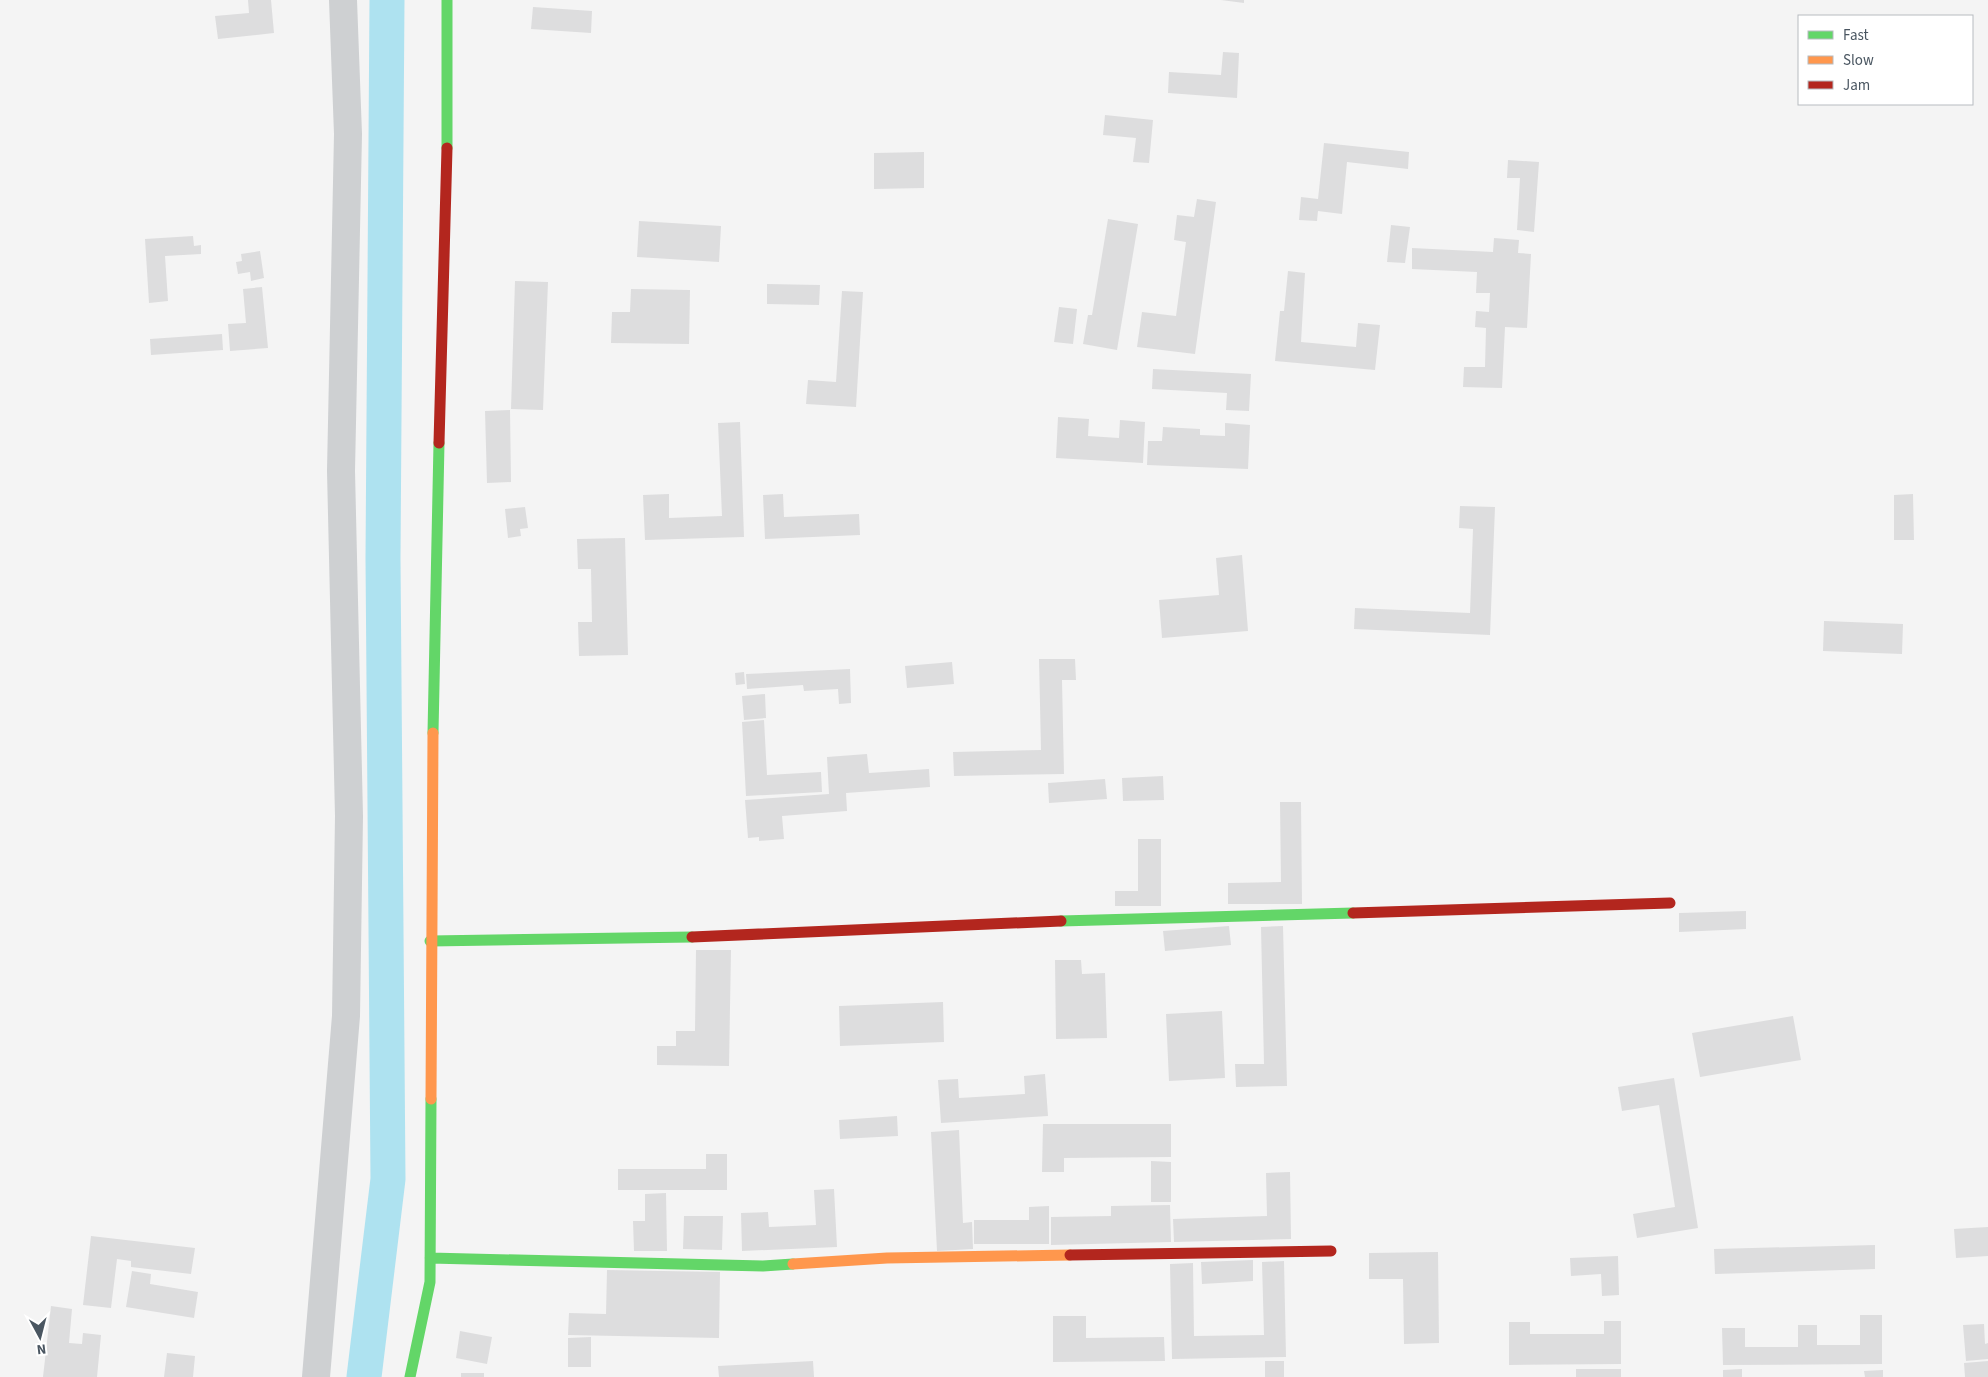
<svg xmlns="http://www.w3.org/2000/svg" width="1988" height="1377" font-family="'Source Sans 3',sans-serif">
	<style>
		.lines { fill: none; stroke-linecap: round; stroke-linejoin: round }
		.canal { stroke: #aee2f0; stroke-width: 35 }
		.building { fill: #ddddde }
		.street { stroke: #ced0d2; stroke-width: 28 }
		.fast { stroke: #63d668; stroke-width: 11 }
		.slow { stroke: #ff974d; stroke-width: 11 }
		.jam { stroke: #b3261e; stroke-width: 11 }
	</style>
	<rect width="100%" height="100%" fill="#f4f4f4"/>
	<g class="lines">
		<path class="canal" d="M364,1377L388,1179L383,558L387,0"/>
	</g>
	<path class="building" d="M248,0H271L274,33L218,39L215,16L249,13Z
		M1221,0H1244V3Z
		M533,7L592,11L591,33L531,29Z
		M1223,52L1239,53L1237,98L1168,93L1169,72L1221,75Z
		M1105,115L1153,120L1149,163L1133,162L1136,138L1103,135Z
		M1324,143L1409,152L1408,169L1347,162L1342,214L1318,211L1317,221L1299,220L1301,197L1318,199Z
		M924,152V188L874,189V153Z
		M1508,160L1539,162L1534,232L1517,230L1520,178H1507Z
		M1197,199L1216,202L1195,354L1137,347L1142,312L1176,316L1186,242L1174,240L1177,215L1194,217Z
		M1108,219L1138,224L1117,350L1083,344L1088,315H1092Z
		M639,221L721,226L719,262L637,257Z
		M1391,225L1410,227L1405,263L1387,262Z
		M193,236L194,246L201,245V254L165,256L168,301L149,303L145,239Z
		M1494,238L1519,240L1518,253L1531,254L1527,328L1505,327L1502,388L1463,387L1464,367H1485L1486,328L1475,327L1476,311L1489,312L1490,293H1476L1477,272L1412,269V248L1493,252Z
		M260,251L264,278L251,281L250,272L238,274L236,262L242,261L241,254Z
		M1288,271L1305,273L1301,342L1356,347L1358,323L1380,325L1375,370L1275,361L1280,311H1284Z
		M515,281L548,282L543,410L511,409Z
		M767,284L820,285L819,305L767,304Z
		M262,287L268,348L230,351L228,324L246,323L243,289Z
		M631,289L690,290L689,344L611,343L612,312H630Z
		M842,291L863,292L856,407L806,404L808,380L836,382Z
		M1059,307L1077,309L1073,344L1054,342Z
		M222,334L223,350L151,355L150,339Z
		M1153,369L1251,374L1249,411L1226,410L1227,393L1152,389Z
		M510,410L511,482L487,483L485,411Z
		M1058,417L1089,419L1088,436L1119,438L1120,420L1145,422L1143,463L1056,458Z
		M740,422L744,537L645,540L643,495L669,494V518L722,516L718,423Z
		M1225,423L1250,425L1248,469L1147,465L1148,441H1162L1163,427L1200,429V435L1225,436Z
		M783,494L784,517L859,514L860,535L765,539L763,495Z
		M1913,494L1914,540H1894V495Z
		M1460,506L1495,507L1490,635L1354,629L1355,608L1470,613L1473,529L1459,528Z
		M525,507L528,528L520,529L521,536L508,538L505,509Z
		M625,538L628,655L579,656L578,622H592L591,569H578L577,539Z
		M1242,555L1248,631L1162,638L1159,600L1219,595L1216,558Z
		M1824,621L1903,624L1902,654L1823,651Z
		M1039,659H1075L1076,680H1062L1064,774L954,776L953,752L1041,750Z
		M952,662L954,684L907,688L905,666Z
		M850,669L851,703L839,704L838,689L804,691L803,685L747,689L746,674Z
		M744,672L745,684L736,685L735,673Z
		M765,694L766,718L744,720L742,696Z
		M764,720L767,775L821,772L822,792L746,796L742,722Z
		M867,754L869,773L929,769L930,787L846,793L847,811L782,816L784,839L759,841V837L748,838L745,800L829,794L827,757Z
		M1163,776L1164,800L1123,801L1122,778Z
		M1105,779L1107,799L1049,803L1048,783Z
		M1280,802H1301L1302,904H1228V883L1281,882Z
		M1138,839H1161V906H1115V891H1138Z
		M1746,911V929L1679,932V913Z
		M1229,926L1231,945L1165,951L1163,931Z
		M1283,926L1287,1086L1236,1087L1235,1064H1264L1261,927Z
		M696,950H731L729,1066L657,1065V1046H676V1031H695Z
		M1055,960H1081L1082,974L1105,973L1107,1038L1056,1039Z
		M943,1002L944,1042L840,1046L839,1006Z
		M1222,1011L1225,1078L1169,1081L1166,1014Z
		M1793,1016L1801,1060L1700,1077L1692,1033Z
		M1045,1074L1048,1116L941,1123L938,1080L958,1079L959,1098L1025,1094L1024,1076Z
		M1674,1078L1698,1228L1637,1238L1633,1214L1675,1207L1659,1105L1622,1111L1618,1087Z
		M897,1116L898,1136L840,1139L839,1120Z
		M1043,1124H1171V1157L1064,1158V1172H1042Z
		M959,1130L963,1223L972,1222L973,1249L937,1251L931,1132Z
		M706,1154H727V1190H618V1169H706Z
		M1151,1161L1171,1162V1202H1151Z
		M1290,1172L1291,1239L1174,1242L1173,1219L1267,1216L1266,1173Z
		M834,1189L837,1247L742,1251L741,1213L768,1212L769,1227L816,1225L814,1190Z
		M666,1193L667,1251H634L633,1221H645V1194Z
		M1170,1205L1171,1242L1051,1245V1217L1111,1216V1206Z
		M1049,1206V1244H974V1220H1029V1207Z
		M684,1216H723L722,1250L683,1249Z
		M1988,1227V1256L1956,1258L1954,1229Z
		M91,1236L195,1248L191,1274L131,1267V1261L117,1259L111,1308L83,1305Z
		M1875,1245V1269L1715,1274L1714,1249Z
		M1438,1252L1439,1343L1404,1344L1403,1279H1369V1253Z
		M1618,1256L1619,1295L1602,1296L1601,1274L1571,1276L1570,1258Z
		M1253,1260V1281L1202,1284L1201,1262Z
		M1284,1261L1286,1357L1172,1359L1170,1264L1193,1263L1194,1336L1264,1335L1262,1262Z
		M607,1270L720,1272L719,1338L568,1335L569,1313L606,1314Z
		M132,1271L151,1274L150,1284L198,1292L194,1318L126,1307Z
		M51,1306L72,1309L69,1343L82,1344L83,1333L101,1335L97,1377H43Z
		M1860,1315H1882V1364L1723,1365L1722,1328H1745V1347H1798V1325H1817V1345H1860Z
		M1053,1316H1086V1338L1164,1337L1165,1361L1053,1362Z
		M1604,1321H1621V1364L1509,1365V1322H1530V1334H1604Z
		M1984,1324L1985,1344L1988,1343V1359L1966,1361L1963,1325Z
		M460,1331L492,1337L487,1364L456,1358Z
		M591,1337V1367H568V1338Z
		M167,1353L195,1356L193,1377H164Z
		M813,1361L814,1377H719L718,1366Z
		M1265,1361H1284V1377H1265Z
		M1988,1361V1377H1965L1964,1363Z
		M1576,1369H1621V1377H1576Z
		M1742,1369V1377H1723V1370Z
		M1883,1370V1377H1865L1864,1371Z
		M461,1373H484V1377H461Z"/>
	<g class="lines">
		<path class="street" d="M316,1377L346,1016L349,816L341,471L348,134L343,0"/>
		<path class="fast" d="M447,0V148
			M433,733L439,443
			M1061,921L1353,913
			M430,941L692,937
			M430,1258L763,1266L793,1264
			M410,1377L430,1282L431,1099"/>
		<path class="slow" d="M431,1099L433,733
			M793,1264L887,1258L1070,1255"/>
		<path class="jam" d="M439,443L447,148
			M1353,913L1670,903
			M692,937L1061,921
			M1070,1255L1331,1251"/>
	</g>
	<rect x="1798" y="15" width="175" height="90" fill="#ffffff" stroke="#b7bbc0"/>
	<rect x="1808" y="31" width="25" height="8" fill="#63d668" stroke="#b7bbc0"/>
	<text x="1843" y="40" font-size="15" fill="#4a5661">Fast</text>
	<rect x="1808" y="56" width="25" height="8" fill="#ff974d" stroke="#b7bbc0"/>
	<text x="1843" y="65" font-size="15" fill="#4a5661">Slow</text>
	<rect x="1808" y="81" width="25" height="8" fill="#b3261e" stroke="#b7bbc0"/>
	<text x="1843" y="90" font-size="15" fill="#4a5661">Jam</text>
	<g transform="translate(40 1337) rotate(173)" stroke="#ffffff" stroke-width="4" paint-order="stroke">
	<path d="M0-4L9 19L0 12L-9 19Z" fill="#4a5661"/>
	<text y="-8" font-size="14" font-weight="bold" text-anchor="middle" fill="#4a5661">N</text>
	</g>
</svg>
